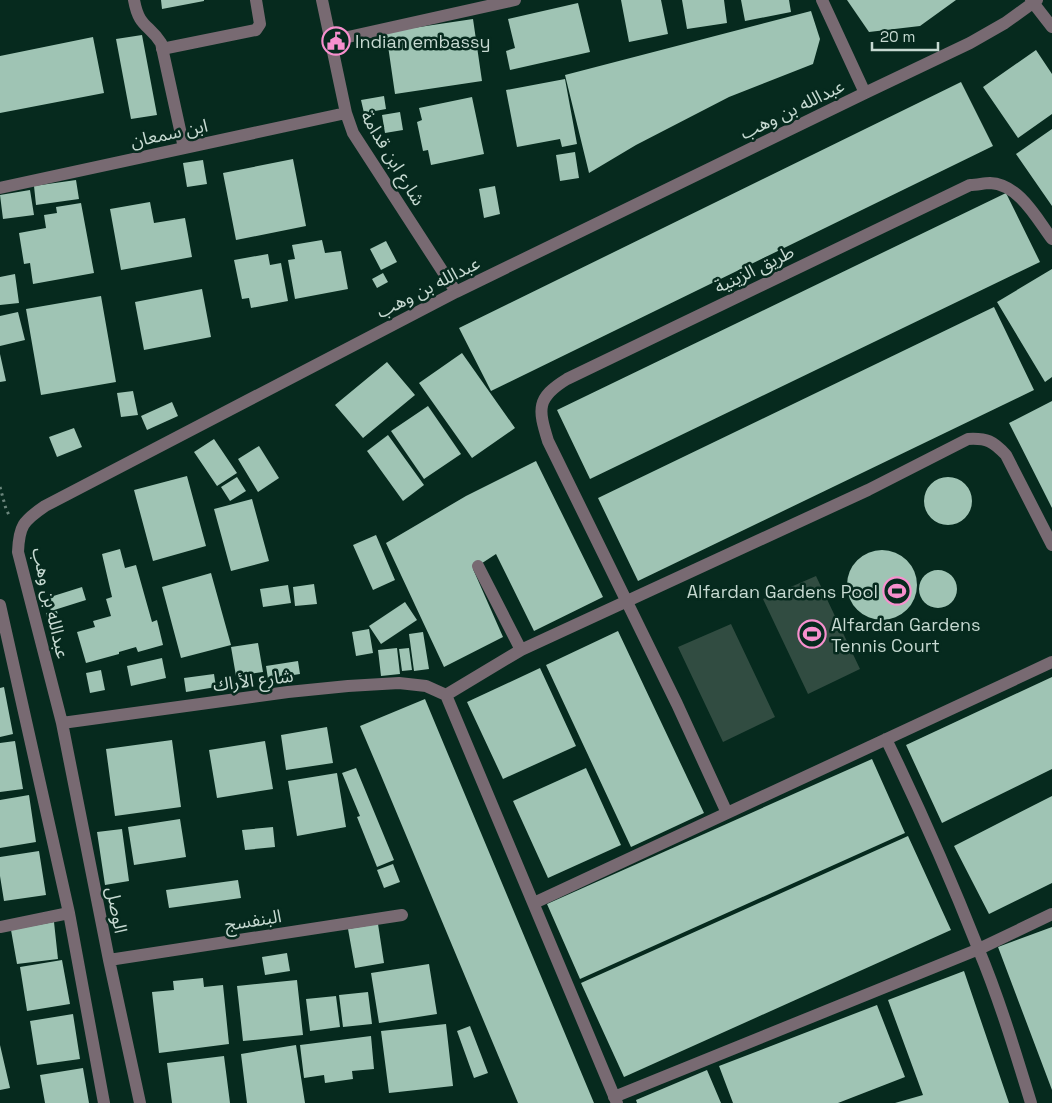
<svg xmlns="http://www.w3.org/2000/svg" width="1052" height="1103" font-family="'Space Grotesk','Noto Sans Arabic',sans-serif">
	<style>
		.green { fill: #314c41 }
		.building { fill: #9fc4b4 }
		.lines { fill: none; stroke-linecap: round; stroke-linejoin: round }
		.path { stroke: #6a857b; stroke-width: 3; stroke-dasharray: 2.5 4; stroke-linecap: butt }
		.minor { stroke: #786a72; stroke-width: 12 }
		.labels { text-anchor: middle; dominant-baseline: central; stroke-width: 5; stroke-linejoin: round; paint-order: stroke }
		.poi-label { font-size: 18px; fill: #c6d9d1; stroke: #062a1e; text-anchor: start }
		.street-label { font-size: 18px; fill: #c6d9d1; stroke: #062a1e }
	</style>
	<rect width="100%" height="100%" fill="#062a1e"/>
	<path class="green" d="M816,576L860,669L808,694L763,599Z
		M731,624L775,717L723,742L678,647Z"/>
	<path class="building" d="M161,0H204V1L162,9Z
		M621,0H661L668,34L629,42Z
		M682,0H724L727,23L687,29Z
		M741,0H789L791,12L745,21Z
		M847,0H956L920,26L869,32Z
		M578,3L590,52L510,70L506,51L515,48L508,19Z
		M811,11L820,39L813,64L729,97L636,145L589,173L565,75Z
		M473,19L482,81L395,94L386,32Z
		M142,35L157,115L131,119L116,39Z
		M93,37L104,93L0,113V56Z
		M1036,50L1052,74V114L1018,138L983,87Z
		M565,79L577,144L562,147L560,139L517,147L506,90Z
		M961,82L993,146L491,391L459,328Z
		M384,96L386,109L364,113L361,100Z
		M472,97L484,154L431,165L428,150L423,151L417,122L422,120L419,108Z
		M400,112L403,130L385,133L382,115Z
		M1052,129V206L1016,154Z
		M575,152L579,178L560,181L556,155Z
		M293,159L306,226L236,240L223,173Z
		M203,160L207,184L187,187L183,163Z
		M76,180L79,199L36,205L34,186Z
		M495,186L500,214L484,218L479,189Z
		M30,190L34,215L3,219L0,195Z
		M1006,193L1040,262L590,479L557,410Z
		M150,202L154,223L185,218L192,257L121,270L110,209Z
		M81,203L94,273L33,284L30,263L24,264L19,233L46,228L44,215L57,213L56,207Z
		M322,240L325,253L341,251L348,289L295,299L288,260L295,259L292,245Z
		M386,241L397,262L381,270L370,249Z
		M268,254L270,265L281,263L288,301L251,308L249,298L242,299L234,260Z
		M1052,269V377L1045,382L997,302Z
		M383,273L388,282L377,288L372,279Z
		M15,274L19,303L0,305V277Z
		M202,289L211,337L144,350L135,302Z
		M101,296L116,382L41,395L26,309Z
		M994,307L1034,390L638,581L598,498Z
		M18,312L25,340L0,346V316Z
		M462,353L515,428L472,458L419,383Z
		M0,354L6,381L0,382Z
		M387,362L415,395L363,438L335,405Z
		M133,391L138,415L121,417L117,393Z
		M1052,401V508L1009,423Z
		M172,402L178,416L147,430L141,416Z
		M428,406L461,454L424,479L391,431Z
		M74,428L82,447L57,457L49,437Z
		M388,435L424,485L403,501L367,451Z
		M214,439L237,473L217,486L194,452Z
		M259,446L279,478L258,492L238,459Z
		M536,461L603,597L534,631L496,554L473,569L503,637L444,667L386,543L466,496Z
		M187,476L206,546L153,561L134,490Z
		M237,477L246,491L230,501L221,487Z
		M924 501a24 24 0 1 1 48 0a24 24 0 1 1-48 0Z
		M252,499L269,561L231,571L214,509Z
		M376,535L395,580L373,590L353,545Z
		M120,549L125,568L136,565L152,622L157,620L163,645L138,652L136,647L119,652V654L86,663L77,632L95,627L93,621L111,616L106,599L112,597L102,554Z
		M847 585a35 35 0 1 1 70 0a35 35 0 1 1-70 0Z
		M919 589a19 19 0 1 1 38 0a19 19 0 1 1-38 0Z
		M211,573L231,645L181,658L162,587Z
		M314,584L317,604L295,606L293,587Z
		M288,585L291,603L263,607L260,589Z
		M82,587L86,600L51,611L47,598Z
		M405,602L417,620L381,644L369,626Z
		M57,611L62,632L51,634L46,613Z
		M369,629L373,653L356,656L352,632Z
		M618,631L704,813L631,847L546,665Z
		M423,632L429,669L414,671L409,634Z
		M258,643L263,672L236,676L231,647Z
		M397,648L400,674L381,676L378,650Z
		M409,648L412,670L402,671L399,649Z
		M162,658L166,678L131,686L127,666Z
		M298,661L300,674L268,679L266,666Z
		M540,668L576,746L503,779L467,702Z
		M101,670L105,690L90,693L86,673Z
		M214,674L216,687L186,692L184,678Z
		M1052,677V769L942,823L906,745Z
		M4,687L13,734L0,737V688Z
		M425,699L445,747L594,1103H518L380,773L360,726Z
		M327,727L333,763L286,770L281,735Z
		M172,740L181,807L115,816L106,749Z
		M15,741L23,789L0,792V743Z
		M265,741L273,789L217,798L209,750Z
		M872,759L905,833L580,979L547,904Z
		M356,768L394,860L377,867L357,817L360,816L342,773Z
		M586,768L621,845L548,878L513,801Z
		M337,773L346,827L297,836L288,781Z
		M29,795L36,842L0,848V800Z
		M1052,796V883L989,914L954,846Z
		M180,819L186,857L134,865L128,827Z
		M273,827L275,847L245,850L242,830Z
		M122,829L129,881L105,885L97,832Z
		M908,836L951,930L624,1077L581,983Z
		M39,851L46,895L4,901L0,876V857Z
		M393,864L400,882L384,888L377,870Z
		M238,880L241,898L169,908L166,890Z
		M54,922L58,959L17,964L11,930Z
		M378,924L384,963L355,968L348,929Z
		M1052,927V1090L998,947Z
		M287,953L290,971L265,975L262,957Z
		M62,960L70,1004L27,1011L20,967Z
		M429,964L437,1014L379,1023L371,973Z
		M964,971L1009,1103H895L923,1095L888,1000Z
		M203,978L204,987L223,985L229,1044L159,1053L152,992L174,990L173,981Z
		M297,980L303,1035L243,1041L237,986Z
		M368,992L372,1024L343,1027L339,995Z
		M336,996L340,1027L310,1031L306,999Z
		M877,1005L905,1077L838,1103H733L719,1066Z
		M73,1014L80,1059L37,1065L30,1021Z
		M446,1024L453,1086L389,1093L381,1031Z
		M470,1026L488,1073L474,1078L457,1031Z
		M371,1036L374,1069L352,1071L353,1079L325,1083L324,1075L304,1078L300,1045Z
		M0,1045L10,1088L0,1090Z
		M296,1045L305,1103H247L241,1054Z
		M224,1056L230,1103H172L167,1063Z
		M83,1068L89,1103H45L40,1075Z
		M707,1070L721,1103H637L636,1100Z"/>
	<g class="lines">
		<path class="path" d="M0,487L6,509L10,517"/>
		<path class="minor" d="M134,0C139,28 149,24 161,43L184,148
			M322,0L346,113L353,133L456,292
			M822,0L865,93
			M1031,0L1052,27
			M330,41L515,0
			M162,49L256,30L260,24L256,0
			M0,188L346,113
			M478,566L521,650
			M0,605L69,913L104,1103
			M446,695L521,650L868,490L968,439C987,438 993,441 1006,455L1052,545
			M446,695L617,1103
			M62,723L288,692L348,686L399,683L426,686L446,695
			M886,739C919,807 950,877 978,948C999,998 1015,1051 1031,1103
			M727,813L677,704L548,441C538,409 536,398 567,379L970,185C977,185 984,183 990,183C1019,184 1037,219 1052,239
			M534,903L1052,662
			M0,927L69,913
			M109,960L402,915
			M614,1097L979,949L1052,914
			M140,1103L109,960L62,723L18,552C19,526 23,521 45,506L456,292L865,93L970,43L1005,23L1037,0"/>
	</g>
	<defs>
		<g id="civic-ring" transform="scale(1.4375)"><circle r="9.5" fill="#062a1e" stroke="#f790ce" stroke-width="1.5"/><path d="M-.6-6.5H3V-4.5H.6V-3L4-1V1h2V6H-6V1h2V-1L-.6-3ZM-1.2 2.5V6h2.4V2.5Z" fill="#f790ce"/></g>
		<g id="stadium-ring" transform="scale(1.4375)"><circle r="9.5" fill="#062a1e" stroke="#f790ce" stroke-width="1.5"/><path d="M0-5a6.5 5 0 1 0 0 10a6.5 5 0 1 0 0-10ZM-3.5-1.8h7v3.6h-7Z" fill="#f790ce"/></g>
	</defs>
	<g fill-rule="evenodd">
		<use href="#civic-ring" x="336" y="41"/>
		<use href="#stadium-ring" x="897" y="591"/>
		<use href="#stadium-ring" x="812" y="634"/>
	</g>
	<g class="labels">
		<g class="poi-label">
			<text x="355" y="41">Indian embassy</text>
			<text x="878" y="591" text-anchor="end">Alfardan Gardens Pool</text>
			<text x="831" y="624">Alfardan Gardens<tspan x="831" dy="21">Tennis Court</tspan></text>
		</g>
		<g class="street-label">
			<text transform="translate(792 109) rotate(-26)">عبدالله بن وهب</text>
			<text transform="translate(169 133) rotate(-12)">ابن سمعان</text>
			<text transform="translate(393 158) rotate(59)">شارع ابن قدامة</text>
			<text transform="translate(754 269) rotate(-26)">طريق الزينية</text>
			<text transform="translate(428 287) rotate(-27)">عبدالله بن وهب</text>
			<text transform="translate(51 603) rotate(77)">عبدالله بن وهب</text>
			<text transform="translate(253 680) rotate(-7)">شارع الأراك</text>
			<text transform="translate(117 910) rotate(79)">الوصل</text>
			<text transform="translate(253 920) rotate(-9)">البنفسج</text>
		</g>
	</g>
	<path d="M872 42v8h66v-8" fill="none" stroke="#c6d9d1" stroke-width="2.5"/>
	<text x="880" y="42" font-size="15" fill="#c6d9d1" stroke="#062a1e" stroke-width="4" paint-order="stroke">20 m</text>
</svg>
